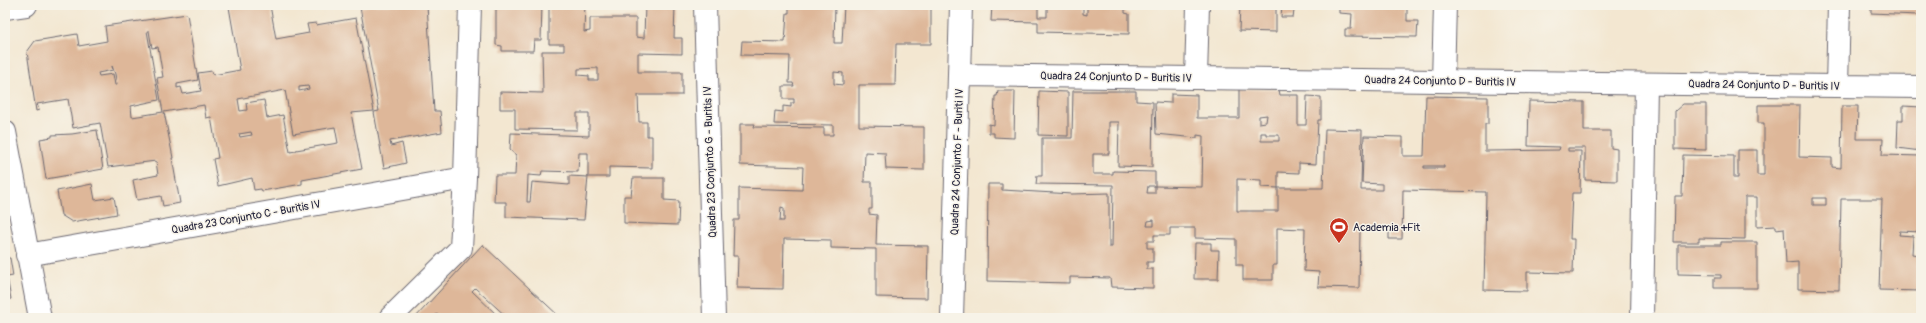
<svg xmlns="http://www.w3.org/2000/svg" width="1926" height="323" font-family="Pangolin,sans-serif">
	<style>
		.building { fill: #deb799; fill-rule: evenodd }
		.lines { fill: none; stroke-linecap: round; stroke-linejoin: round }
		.minor-casing { stroke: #6b6770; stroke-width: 24 }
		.minor { stroke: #fff; stroke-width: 22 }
		.labels { text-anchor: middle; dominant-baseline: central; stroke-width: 3; stroke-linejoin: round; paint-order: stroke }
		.street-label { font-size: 11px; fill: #22223b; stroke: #f7f3e8 }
		.poi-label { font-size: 11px; fill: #22223b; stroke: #f7f3e8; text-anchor: start }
	</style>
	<rect width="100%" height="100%" fill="#f7f3e8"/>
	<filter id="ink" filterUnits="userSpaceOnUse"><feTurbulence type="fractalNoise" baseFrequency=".025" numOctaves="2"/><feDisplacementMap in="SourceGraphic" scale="8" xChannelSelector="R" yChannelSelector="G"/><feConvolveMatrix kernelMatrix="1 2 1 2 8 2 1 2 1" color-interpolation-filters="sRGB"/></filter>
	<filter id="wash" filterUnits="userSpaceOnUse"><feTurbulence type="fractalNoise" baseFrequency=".012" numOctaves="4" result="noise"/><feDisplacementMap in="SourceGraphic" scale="16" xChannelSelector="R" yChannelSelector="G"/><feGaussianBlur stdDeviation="0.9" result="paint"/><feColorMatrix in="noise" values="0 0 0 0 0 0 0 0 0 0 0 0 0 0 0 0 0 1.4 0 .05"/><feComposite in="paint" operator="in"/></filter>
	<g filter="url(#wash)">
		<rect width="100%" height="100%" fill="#f3e7d1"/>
		<g id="blocks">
			<path class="building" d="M237,5H270L276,39L309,33L307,24L316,23V25L356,18L374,111L351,113L362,169L302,180V184L262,191L261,189L254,190L252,178L218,186L213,159L218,158L211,117L206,118L204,105L164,112L173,158H172L180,203L163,206L161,196L137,200L133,180L158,175L156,161L108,167L100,123L73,128L68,99L37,104L39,110L36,111L27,52L35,41L77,34L79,46L107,41L105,26L187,14L198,80L177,84V88L181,87L183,94L201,91L198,73L212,71L213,75L240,70L229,7ZM147,31H149L152,48L158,47L163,77L157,78L163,112L132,117L131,106L159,100ZM112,66L115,74L117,85H115L113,74L99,76L98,73L113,70ZM308,86L309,89L299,91V87ZM285,90L293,134L335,127L338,143L296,150V151L290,152L283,115L267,118L264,100L246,103L247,110L240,111L238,99ZM251,132L252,135L240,137L239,134Z
				M373,5H427L434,111H440L442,132L390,141L391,146L402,143L406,163L384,168L374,112L379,111L360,7Z
				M496,5H542L541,40H534L533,51H502V46L496,45Z
				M549,5H585L584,32L590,31V18H636V37L644,38L645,5H675L674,38H682V54L638,53V72H682V95H638L639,122H647V136H652V168L609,167V177H588V153H579L578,172L542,171L541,176L528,175L527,202H530L532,182L569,185V176L588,177L584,220L506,217V202H494L495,175H515L516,155L510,150L511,133L589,136V113H577V130L515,129V109H500V92L543,93L542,51H564V44H549ZM598,68V80H589V76L578,75V69Z
				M789,5H835L834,43H842L844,5H931V44H896L895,85H859V126L924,127V170L886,169L885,153L865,152L864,182H872V209H869V214L877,215L876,245L928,246L927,298L876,297V249L831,248V240L784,239L783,289L737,288L738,256H733L734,220H739V188L802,190L803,167L740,165V124H755L754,127L824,128V135H833V125L774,124L775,111L783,112V106L791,107V103H794V99H783V86H794L793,83H789L790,56L741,55L742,41L785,42L787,13H789ZM834,72L843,73V85L834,84ZM781,207L784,208V221H780Z
				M992,5H1038V17H1047V5H1083V14L1087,15V5H1125V13L1129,14V34L1038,32V22L991,21Z
				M1240,5H1276V32L1239,31Z
				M1282,5H1295L1293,17H1281Z
				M1339,5H1407V21H1418L1417,37L1345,36V29H1351L1352,14L1339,13Z
				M1871,5H1921V29L1918,28V15L1871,13Z
				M1239,89L1279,90L1280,95H1298V125H1306L1307,96L1321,97V120H1318L1316,164L1299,163V173L1278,172V188L1261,187V180L1237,179V211H1278V188H1323L1325,129L1362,130L1361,190H1382V184L1362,183L1364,136L1403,137V156H1424L1426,96L1488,97V124H1485V151H1487L1559,150L1560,147L1528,146L1529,101L1584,102V131H1611V148L1617,149V181L1585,180V148H1568V151H1581L1580,193H1572L1570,239H1574L1573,273L1527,272V291L1484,290L1486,192L1403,190L1402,239H1389V230H1360L1359,288L1318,287L1319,272L1304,271L1305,229L1277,228V265H1273V280H1243V265H1236V239L1195,238V228H1170V235H1154V241H1147V248H1153V262H1147V269H1153V288L1111,287L1110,278L1070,277V283L987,281L988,184H1002V190L1072,194L1109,193V247H1112L1113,185L1036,184L1037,176H1042V138H1072L1073,91H1136V101L1153,102L1152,167L1118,166L1119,122H1109V154H1093V174H1113V171L1155,172V186L1202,187L1203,136L1197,135V138L1156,134L1155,102L1171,103V94L1197,95V118H1239ZM1267,115L1266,122L1259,123V116ZM1261,133H1266V135H1279V141H1261ZM1424,166H1444V168H1424ZM1148,186H1155V193H1147ZM1154,220V226H1147L1148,221Z
				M998,91H1015L1014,138L994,137V133H989V124L994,125L995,96H997Z
				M1039,91L1068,92V136L1038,135Z
				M1683,104H1706V150L1675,149V111Z
				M1758,105H1800L1799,157L1832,158V167L1841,168L1842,106H1858L1857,139H1883L1882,155L1921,156V188H1919L1918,199H1921V232L1900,231L1899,235L1913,236L1912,254L1918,255V264H1921V291L1879,290L1882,199H1841L1839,290L1798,289V262L1786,263L1784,228L1776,229V226L1757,227V197H1745V239L1699,238V242H1674L1675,196H1682L1683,155L1734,156V178H1738V150H1757V175H1764V123H1758ZM1813,198H1826V205H1813Z
				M1903,106L1921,107V151L1897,148L1898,120H1903Z
				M97,130L103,169L46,179L40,139L52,137V135L72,134Z
				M633,178H664V200L679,201L678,225L624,223V196H631Z
				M92,184L95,200L114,197L117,214L72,222L61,215L57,191Z
				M1721,242H1757V288H1714V278H1721V275L1678,274V245H1721Z
				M1195,243H1211V250H1219L1218,279H1194Z
				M483,244L484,246L561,318H508L475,288L472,291L500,318H440L437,314L433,318H415Z
				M5,258H10L13,276L7,277L11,299L5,300Z"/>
		</g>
	</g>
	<g filter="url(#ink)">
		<use href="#blocks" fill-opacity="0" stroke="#6b6770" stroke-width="1"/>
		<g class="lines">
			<g class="minor-casing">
				<path id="minor" d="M705,5L714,318
					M5,8L26,5
					M960,75L1921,87
					M1196,78L1198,5
					M1443,81L1445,5
					M1837,86L1839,5
					M5,132L40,318
					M27,255L465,178
					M390,318L461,248L465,178L470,5
					M952,318L961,5
					M1642,318L1646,84"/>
			</g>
			<use href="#minor" class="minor"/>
		</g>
	</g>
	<defs>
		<g id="stadium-pin" transform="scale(1)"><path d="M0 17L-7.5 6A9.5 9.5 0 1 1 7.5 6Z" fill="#c8321e" stroke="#f7f3e8"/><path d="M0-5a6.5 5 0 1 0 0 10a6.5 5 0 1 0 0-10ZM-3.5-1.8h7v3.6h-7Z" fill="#fff"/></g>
	</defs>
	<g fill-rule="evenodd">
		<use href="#stadium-pin" x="1339" y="227"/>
	</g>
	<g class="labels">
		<g class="street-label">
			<text transform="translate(1116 77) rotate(1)">Quadra 24 Conjunto D - Buritis IV</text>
			<text transform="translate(1440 81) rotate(1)">Quadra 24 Conjunto D - Buritis IV</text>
			<text transform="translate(1764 85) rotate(1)">Quadra 24 Conjunto D - Buritis IV</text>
			<text transform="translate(710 162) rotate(-92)">Quadra 23 Conjunto G - Buritis IV</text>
			<text transform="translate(957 162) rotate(-88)">Quadra 24 Conjunto F - Buriti IV</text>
			<text transform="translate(246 217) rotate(-10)">Quadra 23 Conjunto C - Buritis IV</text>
		</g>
		<g class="poi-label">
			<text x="1353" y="227">Academia +Fit</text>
		</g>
	</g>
	<rect width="1926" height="323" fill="none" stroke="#f7f3e8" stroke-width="20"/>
</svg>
